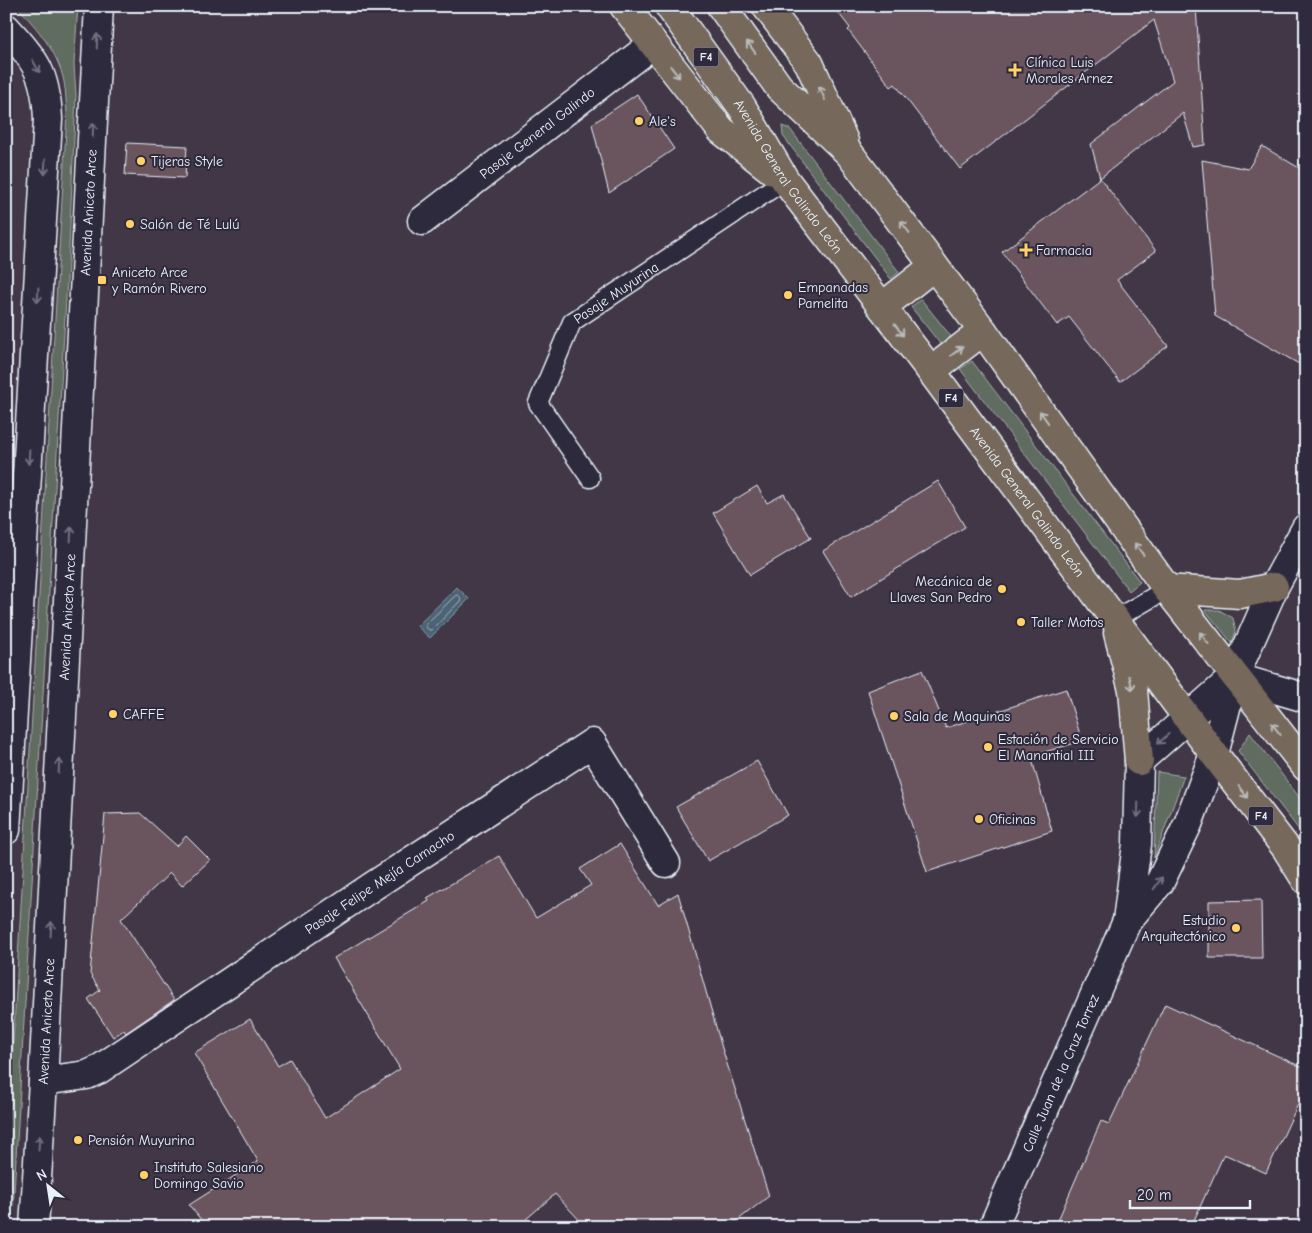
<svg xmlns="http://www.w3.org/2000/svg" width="1312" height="1233" font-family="'Comic Neue',sans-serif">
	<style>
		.green { fill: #616c61; stroke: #a4aeac }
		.water { fill: #4b6475; stroke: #8a9ca9 }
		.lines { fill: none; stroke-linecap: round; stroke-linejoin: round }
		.shore { stroke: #a9b9c4; stroke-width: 1 }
		.building { fill: #6b545f; stroke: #e8f1f8 }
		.lane-casing { stroke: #e8f1f8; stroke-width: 21 }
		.street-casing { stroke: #e8f1f8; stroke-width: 31 }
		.secondary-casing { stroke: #e8f1f8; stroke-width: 31 }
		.highway-casing { stroke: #e8f1f8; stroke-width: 31 }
		.lane { stroke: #2f2a3d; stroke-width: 18 }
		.street { stroke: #2f2a3d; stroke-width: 28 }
		.secondary { stroke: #2f2a3d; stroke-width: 28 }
		.highway { stroke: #76695c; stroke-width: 28 }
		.oneway { stroke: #70707e }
		.oneway2 { stroke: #babbba }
		.poi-dot { fill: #ffd166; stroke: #2f2a3d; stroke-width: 2 }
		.labels { text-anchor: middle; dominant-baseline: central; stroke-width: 4; stroke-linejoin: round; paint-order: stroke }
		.shield { fill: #2f2a3d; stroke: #b0b5c0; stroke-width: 1 }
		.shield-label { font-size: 12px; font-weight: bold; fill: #e8f1f8 }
		.poi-label { font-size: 14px; fill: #e8f1f8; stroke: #2f2a3d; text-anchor: start }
		.street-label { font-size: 14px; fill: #e8f1f8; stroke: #2f2a3d }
	</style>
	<rect width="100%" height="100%" fill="#413747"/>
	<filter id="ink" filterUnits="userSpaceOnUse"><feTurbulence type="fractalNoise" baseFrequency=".02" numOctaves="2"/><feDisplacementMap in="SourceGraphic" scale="10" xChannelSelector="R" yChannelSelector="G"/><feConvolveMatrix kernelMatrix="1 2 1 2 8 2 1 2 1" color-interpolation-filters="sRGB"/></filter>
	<g filter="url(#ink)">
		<path class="green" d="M17,6H78L74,64L76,95L69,247L12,1227H6V1163L67,113C66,103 66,92 64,82C58,51 37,29 17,6Z
			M782,126L790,129L899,272L891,279L783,136Z
			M921,299L953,339L942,346L911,307Z
			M972,361L1140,582L1129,591L960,369Z
			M1205,610H1219L1233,618L1236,631L1232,643Z
			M1250,733L1306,806V839L1238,751Z
			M1157,772L1184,776L1154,858Z"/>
		<path class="water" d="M457,587L469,599L430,638L417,626Z"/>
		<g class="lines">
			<path class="shore" d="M458,595L461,598L460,601L432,630H429L426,627V624L455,596Z"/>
		</g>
		<path class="building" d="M833,6H1196L1205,145L1193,147L1183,113L1100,178L1091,144L1173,81L1154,20L960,169L895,84L891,87L848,30L850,28Z
			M637,94L674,149L609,193L592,124Z
			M127,143L187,146L185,178L125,175Z
			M1262,146L1306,172V368L1215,316L1202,160L1248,169Z
			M1100,178L1156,251L1117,280L1168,346L1120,382L1069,317L1057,325L1002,252Z
			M938,481L965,527L851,597L823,551Z
			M757,486L767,503L784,494L811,538L750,575L713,513Z
			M922,670L946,728L1066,689L1082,741L1031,756L1052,831L927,872L868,691Z
			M757,761L788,815L708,861L676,807Z
			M140,813L177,846L186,836L210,860L182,886L170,873L121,919L174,1000L126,1033L124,1030L113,1037L88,999L100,990L90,974L105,814Z
			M620,844L658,905L678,893L722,1048L769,1196L729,1227H586L555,1194L517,1227H207L189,1205L258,1161L194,1053L250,1019L278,1066L290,1059L325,1118L400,1069L334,958L429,901L427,898L499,856L536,918L591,885L580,869Z
			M1261,900L1262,958H1209V901Z
			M1165,1004L1306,1069V1087L1266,1173L1224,1154L1191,1227H1055L1101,1121L1109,1124Z"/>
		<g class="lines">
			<g class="lane-casing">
				<g id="lane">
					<path id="s1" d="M590,478L538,403L572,322L785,180"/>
					<path d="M1115,619L1167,589"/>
				</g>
			</g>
			<g class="street-casing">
				<g id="street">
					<path id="s2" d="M422,221L653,44"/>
					<path d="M1234,677L1306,698"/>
					<path d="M1127,921L1160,882L1188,824L1214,754L1234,677L1274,587L1306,528"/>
					<path id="s3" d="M43,1081L87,1075L98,1070L373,886L592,743L666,863"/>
					<path id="s4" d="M993,1227L1127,921L1137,844L1139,761L1234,677"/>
				</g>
			</g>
			<g class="secondary-casing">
				<g id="secondary">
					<path d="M6,28C36,61 46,73 48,119L6,830"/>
					<path id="s5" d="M34,1227L43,1081L99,6"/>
				</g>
			</g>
			<g class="highway-casing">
				<g id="highway">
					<path d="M624,6L721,130L773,171"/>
					<path id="s6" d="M669,6L742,107L785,180L931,371L1214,754L1286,848L1306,880"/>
					<path d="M721,6L779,87L849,153L983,331L1167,589L1306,767"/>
					<path d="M766,6L809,63L844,141"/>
					<path d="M882,307L934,266"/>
					<path d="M931,371L983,331"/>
					<path d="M1167,589L1240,594L1274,587"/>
					<path d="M1118,633L1133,690L1139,761"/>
				</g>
			</g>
			<use href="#lane" class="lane"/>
			<use href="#street" class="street"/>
			<use href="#secondary" class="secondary"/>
			<use href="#highway" class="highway"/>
		</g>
		<defs><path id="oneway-shaft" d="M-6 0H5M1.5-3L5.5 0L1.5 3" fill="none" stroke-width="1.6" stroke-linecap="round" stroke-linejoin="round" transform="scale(1.25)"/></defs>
		<g class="oneway">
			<use href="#oneway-shaft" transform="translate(97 41) rotate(-89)"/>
			<use href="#oneway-shaft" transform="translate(36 66) rotate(61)"/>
			<use href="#oneway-shaft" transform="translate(93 130) rotate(-87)"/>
			<use href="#oneway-shaft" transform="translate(45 167) rotate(93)"/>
			<use href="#oneway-shaft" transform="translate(38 295) rotate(93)"/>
			<use href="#oneway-shaft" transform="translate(29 457) rotate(93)"/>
			<use href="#oneway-shaft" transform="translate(71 534) rotate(-87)"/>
			<use href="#oneway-shaft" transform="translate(1163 739) rotate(138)"/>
			<use href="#oneway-shaft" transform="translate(59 766) rotate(-87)"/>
			<use href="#oneway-shaft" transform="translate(1138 810) rotate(92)"/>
			<use href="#oneway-shaft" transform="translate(1158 883) rotate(-55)"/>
			<use href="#oneway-shaft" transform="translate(51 929) rotate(-87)"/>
			<use href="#oneway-shaft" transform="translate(39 1143) rotate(-86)"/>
		</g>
		<g class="oneway2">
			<use href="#oneway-shaft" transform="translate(751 47) rotate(-126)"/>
			<use href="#oneway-shaft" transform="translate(675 72) rotate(52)"/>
			<use href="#oneway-shaft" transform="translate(822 93) rotate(-114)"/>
			<use href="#oneway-shaft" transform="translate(905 227) rotate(-127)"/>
			<use href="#oneway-shaft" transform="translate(899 330) rotate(53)"/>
			<use href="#oneway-shaft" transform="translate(957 351) rotate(-38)"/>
			<use href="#oneway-shaft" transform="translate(1044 417) rotate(-126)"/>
			<use href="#oneway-shaft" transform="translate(1139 549) rotate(-126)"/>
			<use href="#oneway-shaft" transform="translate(1204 638) rotate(-127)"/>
			<use href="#oneway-shaft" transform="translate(1131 683) rotate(77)"/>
			<use href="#oneway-shaft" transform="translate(1276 729) rotate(-128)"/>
			<use href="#oneway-shaft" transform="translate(1243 792) rotate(53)"/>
		</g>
	</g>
	<g class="poi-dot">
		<path d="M1012.5 62.5h5v5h5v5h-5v5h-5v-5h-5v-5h5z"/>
		<circle cx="639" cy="121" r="5"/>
		<circle cx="141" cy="161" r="5"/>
		<circle cx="130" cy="224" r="5"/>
		<path d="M1023.5 242.5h5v5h5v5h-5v5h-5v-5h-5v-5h5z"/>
		<rect x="97" y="275" width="10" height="10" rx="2.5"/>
		<circle cx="788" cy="295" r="5"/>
		<circle cx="1002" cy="589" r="5"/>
		<circle cx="1021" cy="622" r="5"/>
		<circle cx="113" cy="714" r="5"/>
		<circle cx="894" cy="716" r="5"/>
		<circle cx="988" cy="747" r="5"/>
		<circle cx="979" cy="819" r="5"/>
		<circle cx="1236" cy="928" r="5"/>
		<circle cx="78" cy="1140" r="5"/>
		<circle cx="144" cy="1175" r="5"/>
	</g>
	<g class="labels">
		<g class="shield">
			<rect x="693.5" y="47.5" width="25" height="19" rx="4"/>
			<rect x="938.5" y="388.5" width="25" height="19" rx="4"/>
			<rect x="1248.5" y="806.5" width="25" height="19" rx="4"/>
		</g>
		<g class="shield-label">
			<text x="706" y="57">F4</text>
			<text x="951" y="398">F4</text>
			<text x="1261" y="816">F4</text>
		</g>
		<g class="poi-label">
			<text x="1026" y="62">Clínica Luis<tspan x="1026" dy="16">Morales Arnez</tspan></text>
			<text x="649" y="121">Ale's</text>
			<text x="151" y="161">Tijeras Style</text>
			<text x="140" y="224">Salón de Té Lulú</text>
			<text x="1036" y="250">Farmacia</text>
			<text x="112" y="272">Aniceto Arce<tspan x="112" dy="16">y Ramón Rivero</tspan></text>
			<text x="798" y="287">Empanadas<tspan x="798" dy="16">Pamelita</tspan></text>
			<text x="992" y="581" text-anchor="end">Mecánica de<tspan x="992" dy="16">Llaves San Pedro</tspan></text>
			<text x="1031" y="622">Taller Motos</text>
			<text x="123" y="714">CAFFE</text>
			<text x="904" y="716">Sala de Maquinas</text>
			<text x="998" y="739">Estación de Servicio<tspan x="998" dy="16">El Manantial III</tspan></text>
			<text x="989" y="819">Oficinas</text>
			<text x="1226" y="920" text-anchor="end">Estudio<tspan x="1226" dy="16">Arquitectónico</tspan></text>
			<text x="88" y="1140">Pensión Muyurina</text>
			<text x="154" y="1167">Instituto Salesiano<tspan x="154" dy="16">Domingo Savio</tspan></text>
		</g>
		<g class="street-label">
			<text stroke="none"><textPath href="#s2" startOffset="145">Pasaje General Galindo</textPath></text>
			<text stroke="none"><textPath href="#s6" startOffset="208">Avenida General Galindo León</textPath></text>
			<text stroke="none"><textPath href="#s5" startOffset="1016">Avenida Aniceto Arce</textPath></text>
			<text stroke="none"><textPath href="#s1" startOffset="232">Pasaje Muyurina</textPath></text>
			<text stroke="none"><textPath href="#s6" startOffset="612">Avenida General Galindo León</textPath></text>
			<text stroke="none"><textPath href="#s5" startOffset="611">Avenida Aniceto Arce</textPath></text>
			<text stroke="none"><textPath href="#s3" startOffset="395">Pasaje Felipe Mejía Camacho</textPath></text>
			<text stroke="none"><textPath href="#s5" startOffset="206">Avenida Aniceto Arce</textPath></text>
			<text stroke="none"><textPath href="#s4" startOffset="168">Calle Juan de la Cruz Torrez</textPath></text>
		</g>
	</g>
	<rect width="1312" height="1233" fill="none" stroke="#2f2a3d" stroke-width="25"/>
	<rect x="12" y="12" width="1287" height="1208" fill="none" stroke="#e8f1f8" stroke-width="2" filter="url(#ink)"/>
	<g transform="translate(48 1186) rotate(330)" stroke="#2f2a3d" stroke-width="4" paint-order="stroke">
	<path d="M0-4L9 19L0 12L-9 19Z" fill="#e8f1f8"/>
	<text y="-8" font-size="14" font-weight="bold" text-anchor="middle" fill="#e8f1f8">N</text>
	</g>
	<path d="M1130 1200v8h120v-8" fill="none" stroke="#e8f1f8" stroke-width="2.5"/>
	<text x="1137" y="1200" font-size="15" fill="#e8f1f8" stroke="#2f2a3d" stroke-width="4" paint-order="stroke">20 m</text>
</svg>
